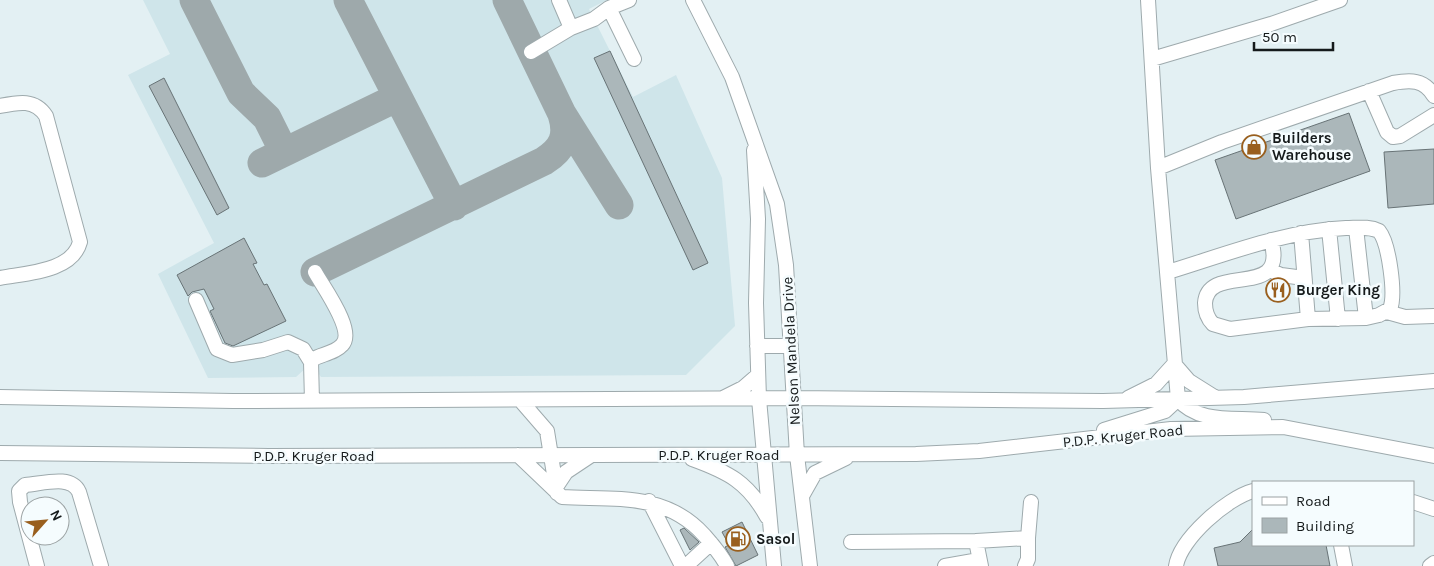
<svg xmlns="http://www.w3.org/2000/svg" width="1434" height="566" font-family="Karla,sans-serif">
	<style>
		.built { fill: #cfe5ea }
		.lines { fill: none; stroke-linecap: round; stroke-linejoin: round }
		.taxiway { stroke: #9ea9ab; stroke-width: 29 }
		.building { fill: #abb7ba; stroke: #687376 }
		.minor-casing { stroke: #9eaaad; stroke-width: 16 }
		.minor { stroke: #fff; stroke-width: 14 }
		.labels { text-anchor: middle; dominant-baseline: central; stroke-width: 5; stroke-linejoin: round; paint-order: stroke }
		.poi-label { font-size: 15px; font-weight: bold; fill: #151a1b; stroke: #f5fcfe; text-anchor: start }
		.street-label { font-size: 15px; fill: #151a1b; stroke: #f5fcfe }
	</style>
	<rect width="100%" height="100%" fill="#e3f0f3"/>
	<path class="built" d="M143,0H607L589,9L633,97L676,75L722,178L735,326L686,375L321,377L315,368L307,367L296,377L208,378L158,274L214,243L128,75L170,54Z"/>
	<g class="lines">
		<path class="taxiway" d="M194,0L241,93L267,118L284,152
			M348,0L454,206
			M562,114L619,205
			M262,163L398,97
			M315,272L544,161C563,149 569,136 562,114L507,0"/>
	</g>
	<path class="building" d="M610,51L708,263L693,270L594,58Z
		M164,78L229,208L217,215L149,86Z
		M1349,113L1370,171L1236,219L1215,160Z
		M1434,149V204L1388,208L1384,152Z
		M244,238L257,263L253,264L264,285L267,284L286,321L233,346L225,343L210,311L214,309L204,289L192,292L188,296L177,275Z
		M742,522L758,555L736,566L725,547L729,545L722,532Z
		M684,528L699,542L690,550L680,530Z
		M1253,529V545H1326L1330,566H1218L1214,548L1240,542Z"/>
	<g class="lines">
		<g class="minor-casing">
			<path id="minor" d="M559,0L571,28
				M693,0L732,77L777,204L786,265L797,455L810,566
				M1148,0L1158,168L1178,399C1198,424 1235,417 1264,420
				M609,8L634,59
				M531,52L571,28L594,19L609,8L629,0
				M1152,59L1271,24L1340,0
				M1369,91L1387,132L1393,137L1400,136L1434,115
				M0,106C19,102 35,99 46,116L80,242C72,272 26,273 0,278
				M754,150L758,219L756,303L759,399L774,566
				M1158,168L1222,142L1393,83C1410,80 1424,79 1434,96
				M1356,228L1366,318
				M1329,229L1338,319
				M1301,233L1308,319
				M1270,270L1281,275L1304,278
				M1168,272C1227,254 1284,231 1346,228C1357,228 1369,226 1379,231C1389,243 1396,295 1390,309L1379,315L1366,318L1308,319L1230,329L1213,324C1207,318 1205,311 1205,303C1208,261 1289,302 1271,240
				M196,300L217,349L232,355L263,350L288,342L303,349L311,362
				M1387,312L1405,317L1434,316
				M757,346H791
				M1176,366L1189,381L1216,398
				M0,397L233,401L793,398L1103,401L1244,397L1434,381
				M723,398L743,388L758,375
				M1128,398L1156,384L1175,363
				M312,401L311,362L313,359C322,354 335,353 342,345C356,331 323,287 315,272
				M521,401L547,431L557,493
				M1104,430L1165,411L1178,399
				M0,453L269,456L916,454L979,451L1171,429L1283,427L1434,456
				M518,455L562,497C615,500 665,492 704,535C712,544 721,554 727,566
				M692,459C728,472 748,482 767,517
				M556,487L566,472L590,456
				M802,496L815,473L846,458
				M649,501L682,566
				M1413,502L1434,509
				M851,542L976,541
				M1341,545L1345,566
				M37,566L20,502L19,491L25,485C42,484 71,474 79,492L101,566
				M686,566L711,543
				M945,566L979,560
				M981,566L976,541L1028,538L1031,502
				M1025,566L1028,559V538
				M1176,566C1180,539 1227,498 1253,491
				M1430,566L1434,563"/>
		</g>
		<use href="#minor" class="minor"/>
	</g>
	<defs>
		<g id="shop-ring" transform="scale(1.25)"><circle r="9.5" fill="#f5fcfe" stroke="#995f1e" stroke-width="1.5"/><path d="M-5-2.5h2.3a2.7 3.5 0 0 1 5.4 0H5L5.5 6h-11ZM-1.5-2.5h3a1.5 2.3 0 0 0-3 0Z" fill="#995f1e"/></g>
		<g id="restaurant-ring" transform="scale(1.25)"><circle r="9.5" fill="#f5fcfe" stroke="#995f1e" stroke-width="1.5"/><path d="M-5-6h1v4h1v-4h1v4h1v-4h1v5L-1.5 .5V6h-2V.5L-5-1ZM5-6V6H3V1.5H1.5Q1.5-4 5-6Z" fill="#995f1e"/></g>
		<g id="fuel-ring" transform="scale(1.25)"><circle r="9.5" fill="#f5fcfe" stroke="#995f1e" stroke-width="1.5"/><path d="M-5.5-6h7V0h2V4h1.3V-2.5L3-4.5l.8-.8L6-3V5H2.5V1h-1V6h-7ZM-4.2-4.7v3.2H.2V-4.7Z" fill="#995f1e"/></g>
	</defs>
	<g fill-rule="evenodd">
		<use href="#shop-ring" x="1254" y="147"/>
		<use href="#restaurant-ring" x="1278" y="290"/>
		<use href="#fuel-ring" x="738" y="539"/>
	</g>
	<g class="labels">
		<g class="poi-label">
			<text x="1272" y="138">Builders<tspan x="1272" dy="17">Warehouse</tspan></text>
			<text x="1296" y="290">Burger King</text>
			<text x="756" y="539">Sasol</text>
		</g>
		<g class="street-label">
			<text transform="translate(791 351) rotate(-93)">Nelson Mandela Drive</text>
			<text transform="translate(1123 436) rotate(-6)">P.D.P. Kruger Road</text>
			<text x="719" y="455">P.D.P. Kruger Road</text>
			<text x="314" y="456">P.D.P. Kruger Road</text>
		</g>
	</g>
	<rect x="1252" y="481" width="162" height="65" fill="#f5fcfe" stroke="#9ba2a3"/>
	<rect x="1262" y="497" width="25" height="8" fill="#ffffff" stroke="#9ba2a3"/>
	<text x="1296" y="506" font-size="15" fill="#151a1b">Road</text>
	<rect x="1262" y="518" width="25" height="15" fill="#abb7ba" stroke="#9ba2a3"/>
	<text x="1296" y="531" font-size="15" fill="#151a1b">Building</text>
	<g transform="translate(45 521) rotate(63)"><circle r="24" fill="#f5fcfe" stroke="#9ba2a3"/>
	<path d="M0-4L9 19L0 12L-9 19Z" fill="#995f1e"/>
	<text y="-8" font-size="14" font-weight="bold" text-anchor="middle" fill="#151a1b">N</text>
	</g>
	<path d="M1254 42v8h79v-8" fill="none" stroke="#151a1b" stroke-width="2.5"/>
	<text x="1262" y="42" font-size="15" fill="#151a1b" stroke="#f5fcfe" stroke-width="4" paint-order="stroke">50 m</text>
</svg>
